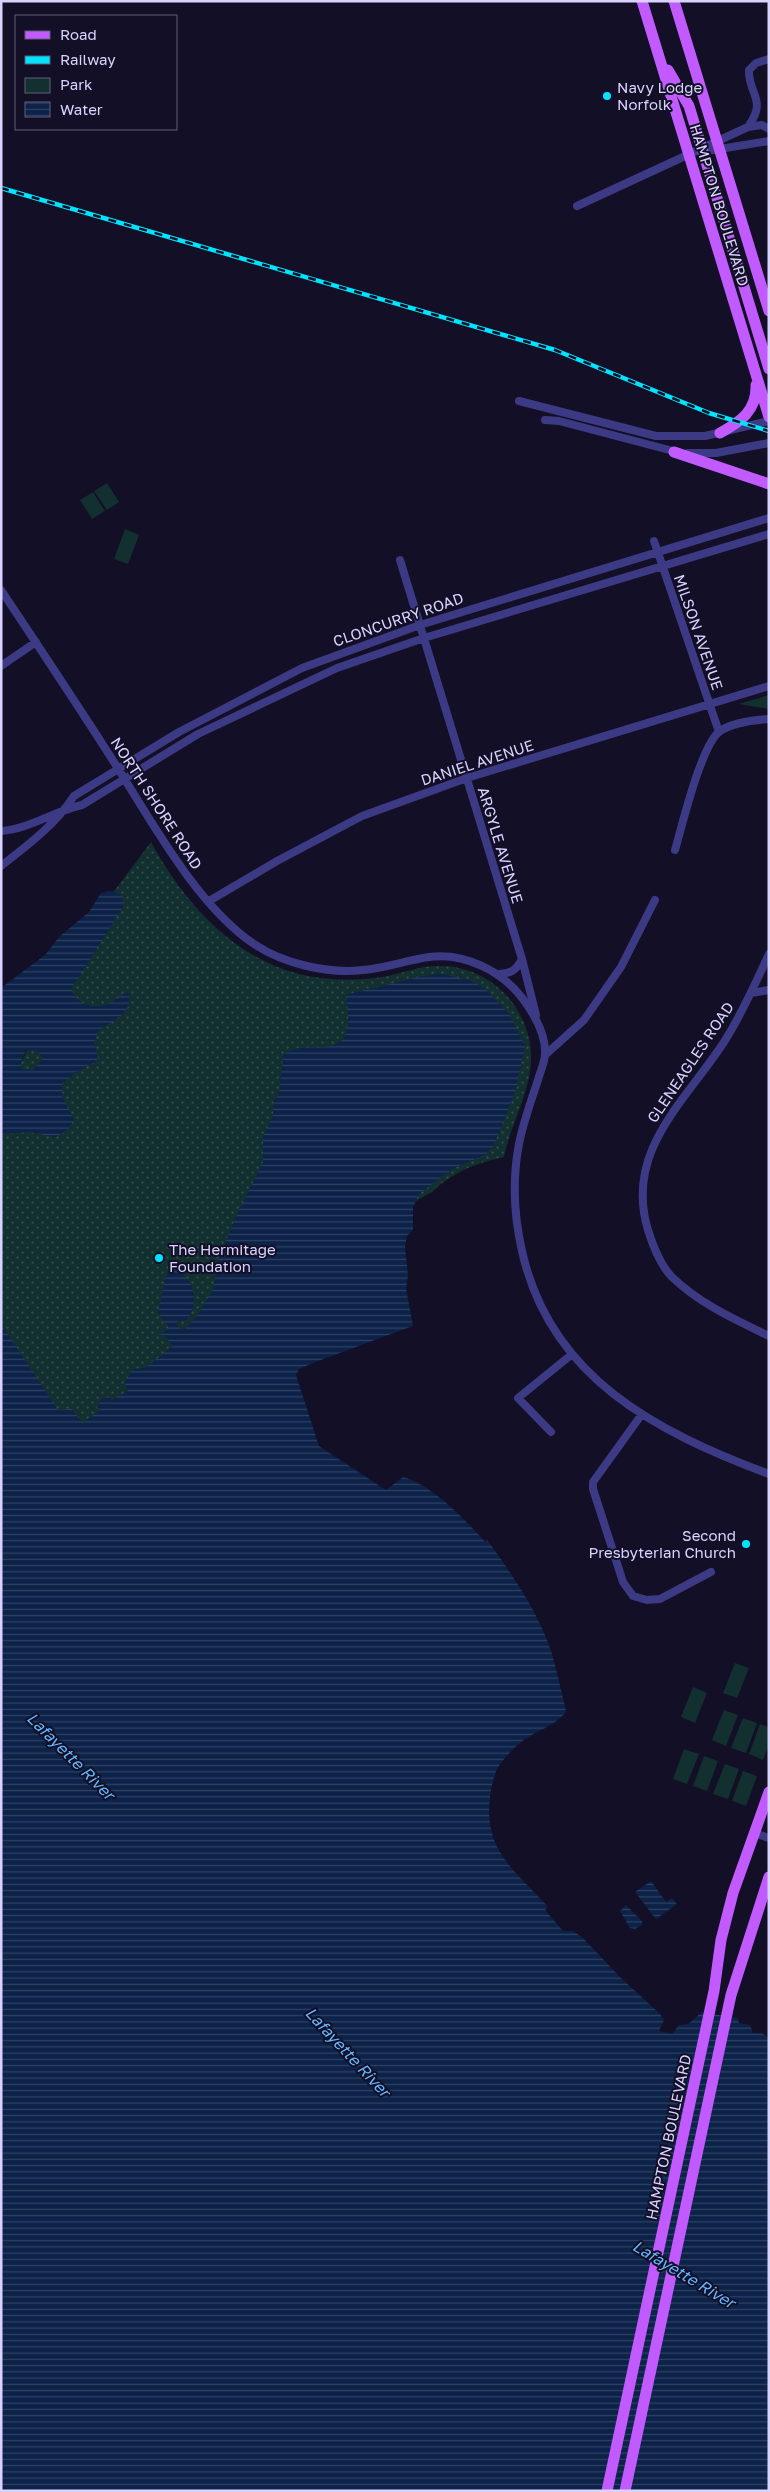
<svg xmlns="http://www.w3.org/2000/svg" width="770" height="2492" font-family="'Golos Text',sans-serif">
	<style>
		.park { fill: #12302f }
		.garden { fill: url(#garden-dots) }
		.water { fill: url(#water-rules); fill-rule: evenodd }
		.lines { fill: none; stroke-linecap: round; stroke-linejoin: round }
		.street { stroke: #3d3a85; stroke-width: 8 }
		.primary { stroke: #c25bff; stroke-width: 11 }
		.rail-casing { stroke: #00e5ff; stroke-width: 4.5 }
		.rail { stroke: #130f26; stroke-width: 2.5; stroke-dasharray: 8; stroke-linecap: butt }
		.poi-dot { fill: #00e5ff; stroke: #130f26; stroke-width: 2 }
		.labels { text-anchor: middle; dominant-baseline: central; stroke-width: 4; stroke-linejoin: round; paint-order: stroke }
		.poi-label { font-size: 15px; fill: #d9d4ff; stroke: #130f26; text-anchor: start }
		.street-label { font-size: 15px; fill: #d9d4ff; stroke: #130f26 }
		.water-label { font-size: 16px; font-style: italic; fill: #62b6ff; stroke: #130f26 }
	</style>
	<defs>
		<pattern id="garden-dots" width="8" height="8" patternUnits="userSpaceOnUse" patternTransform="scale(1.25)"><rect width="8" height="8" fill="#12302f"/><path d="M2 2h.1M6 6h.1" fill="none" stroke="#344d4e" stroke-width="1.8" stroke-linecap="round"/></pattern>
		<pattern id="water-rules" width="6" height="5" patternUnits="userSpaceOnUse" patternTransform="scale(1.25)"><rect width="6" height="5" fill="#0c2248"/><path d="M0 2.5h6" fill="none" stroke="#2f4163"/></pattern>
	</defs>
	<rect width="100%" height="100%" fill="#130f26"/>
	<path class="park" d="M107,483L119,502L107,510L94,491Z
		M93,492L105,511L92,519L80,500Z
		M125,529L139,535L128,564L114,559Z
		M769,695V709L739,704Z
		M735,1663L749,1668L737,1698L723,1693Z
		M693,1687L707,1693L695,1723L681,1717Z
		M724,1710L738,1715L726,1746L712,1740Z
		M743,1718L757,1723L746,1753L731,1748Z
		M760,1724L769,1727V1745L763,1760L749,1754Z
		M684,1749L699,1754L687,1784L673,1779Z
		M704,1756L718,1761L707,1791L693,1786Z
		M725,1764L739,1769L728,1799L713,1794Z
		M743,1771L757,1776L746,1806L732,1801Z"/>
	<path class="garden" d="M151,842C183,901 232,957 299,974C327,981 354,981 382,977C401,974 418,966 437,966C487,964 530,1006 531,1055C532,1090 511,1123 504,1157C476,1163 453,1172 432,1192L200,1323L1,1615V1080L15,1075L85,930Z"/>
	<path class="water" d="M108,891L116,892L123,897V907L71,989C80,1008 97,1011 115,1000C120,997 122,993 129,993C133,1017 110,1020 98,1031L94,1043L98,1058L95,1062L76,1072L63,1083L62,1096L74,1120L68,1130L55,1137L29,1132L1,1134V988L45,955L59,937L89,912L101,893ZM26,1050H36L43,1058L33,1070L21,1069V1062Z
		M442,974L472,981L485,989L509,1014L525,1046L516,1089L494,1145L485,1155L454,1168L420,1193L413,1207V1230L407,1236L405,1246L408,1276L406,1288L413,1326L318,1361L299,1369L296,1375L319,1446L386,1490L403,1477C432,1485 466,1520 485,1542L487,1540L490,1544C514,1577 538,1612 551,1651C557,1670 561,1691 566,1711C557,1726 534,1731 520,1743C512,1750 502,1760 497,1769C487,1794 485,1828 500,1852C512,1872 532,1889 548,1907L545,1910L563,1931H573L583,1938L620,1977L660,2014L664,2020L659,2031L672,2034L679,2025L688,2024L702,2012L738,2018L739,2023L750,2025L753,2033H762L769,2038V2491H1V1324L58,1410L72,1409L82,1423L101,1410L97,1408L102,1398L110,1397L111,1401L129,1390L126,1388L125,1382L133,1369L145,1368L173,1346L164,1335L157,1334L168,1330V1326L158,1313L165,1278L171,1269C195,1275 200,1302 187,1320L178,1321L177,1323L178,1327L184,1330L196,1317L213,1290L219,1259L234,1221L263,1162V1137L273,1116L274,1100L279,1094L283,1057C297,1036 340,1061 347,1030C350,1018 346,1006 347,994L358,992L423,976Z
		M651,1881L666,1902L672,1898L677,1904L656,1919L635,1892Z
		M626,1905L642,1921V1925L635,1929L630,1928L620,1911Z"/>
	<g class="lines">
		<path class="street" d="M748,127C768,99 748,95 749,70L756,63L769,59
			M701,152L769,141
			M577,206L748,127L762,125L769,129
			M519,401L656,436H705L769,421
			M545,420L559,421L677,452
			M688,453H716L769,443
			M654,541L719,732
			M400,560L522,959L536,1015
			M1,590C41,650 81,710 119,770C154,826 199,907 254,944C284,964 328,974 363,970C386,968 407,960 429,957C464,952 502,971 523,999C534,1014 546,1035 545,1054C545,1062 540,1072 538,1080C531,1101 523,1123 519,1144C512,1180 514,1216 522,1251C550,1378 657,1432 769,1474
			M1,666L36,642
			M1,831C30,829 54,811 82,805L198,734L337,668L424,638L769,534
			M675,850C682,826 701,745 720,731C734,722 753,720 769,719
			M1,866C28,845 55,825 74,796L179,732L302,668L420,625L769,518
			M209,901L277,861L362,816L467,778L769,686
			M769,954C755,984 742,1014 724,1042C685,1102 624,1151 648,1230C653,1246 660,1265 672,1277C700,1304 734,1319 769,1336
			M497,974C510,974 516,971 522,959
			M751,993L769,990
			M545,1055L584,1020L621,967L655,900
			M642,1414L593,1482V1489L623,1582L633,1596L647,1600L660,1599L711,1572
			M551,1432L518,1398L571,1355
			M754,1833L769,1838"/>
		<path class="primary" d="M642,1L769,417
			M674,1L769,311
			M668,70L689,106L769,369
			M720,433C740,422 757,411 756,385
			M674,452L769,484
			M607,2491L714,1991L721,1940L733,1893L769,1792
			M625,2491L731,1995L769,1877"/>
		<g class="rail-casing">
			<path id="rail" d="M1,188L555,350L709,413L769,431"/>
		</g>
		<use href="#rail" class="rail"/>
	</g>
	<g class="poi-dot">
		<circle cx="607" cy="96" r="5"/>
		<circle cx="159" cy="1258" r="5"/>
		<circle cx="746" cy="1544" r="5"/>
	</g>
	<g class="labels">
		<g class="poi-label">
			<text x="617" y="87">Navy Lodge<tspan x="617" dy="17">Norfolk</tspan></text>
			<text x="169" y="1249">The Hermitage<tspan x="169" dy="17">Foundation</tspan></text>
			<text x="736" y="1535" text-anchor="end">Second<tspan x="736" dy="17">Presbyterian Church</tspan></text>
		</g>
		<g class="street-label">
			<text transform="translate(720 205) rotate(73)">HAMPTON BOULEVARD</text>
			<text transform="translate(398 619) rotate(-19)">CLONCURRY ROAD</text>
			<text transform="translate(699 632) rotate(71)">MILSON AVENUE</text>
			<text transform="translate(477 762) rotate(-18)">DANIEL AVENUE</text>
			<text transform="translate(157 803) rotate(57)">NORTH SHORE ROAD</text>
			<text transform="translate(501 845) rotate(73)">ARGYLE AVENUE</text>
			<text transform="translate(690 1062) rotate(-56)">GLENEAGLES ROAD</text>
			<text transform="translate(668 2137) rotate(-78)">HAMPTON BOULEVARD</text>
		</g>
		<g class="water-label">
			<text transform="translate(71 1756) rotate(45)">Lafayette River</text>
			<text transform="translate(348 2052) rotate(47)">Lafayette River</text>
			<text transform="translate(684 2274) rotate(31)">Lafayette River</text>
		</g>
	</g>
	<rect width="770" height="2492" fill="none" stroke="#d9d4ff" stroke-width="5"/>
	<rect x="15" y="15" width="162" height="115" fill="#130f26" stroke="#625e7d"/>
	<rect x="25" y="31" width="25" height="8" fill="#c25bff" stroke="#625e7d"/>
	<text x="60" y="40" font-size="15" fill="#d9d4ff">Road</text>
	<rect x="25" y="56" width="25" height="8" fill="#00e5ff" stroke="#625e7d"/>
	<text x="60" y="65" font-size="15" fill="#d9d4ff">Railway</text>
	<rect x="25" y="78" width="25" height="15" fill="#12302f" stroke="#625e7d"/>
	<text x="60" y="90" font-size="15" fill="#d9d4ff">Park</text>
	<rect x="25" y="102" width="25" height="15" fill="url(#water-rules)" stroke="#625e7d"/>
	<text x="60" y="115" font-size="15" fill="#d9d4ff">Water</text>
</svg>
